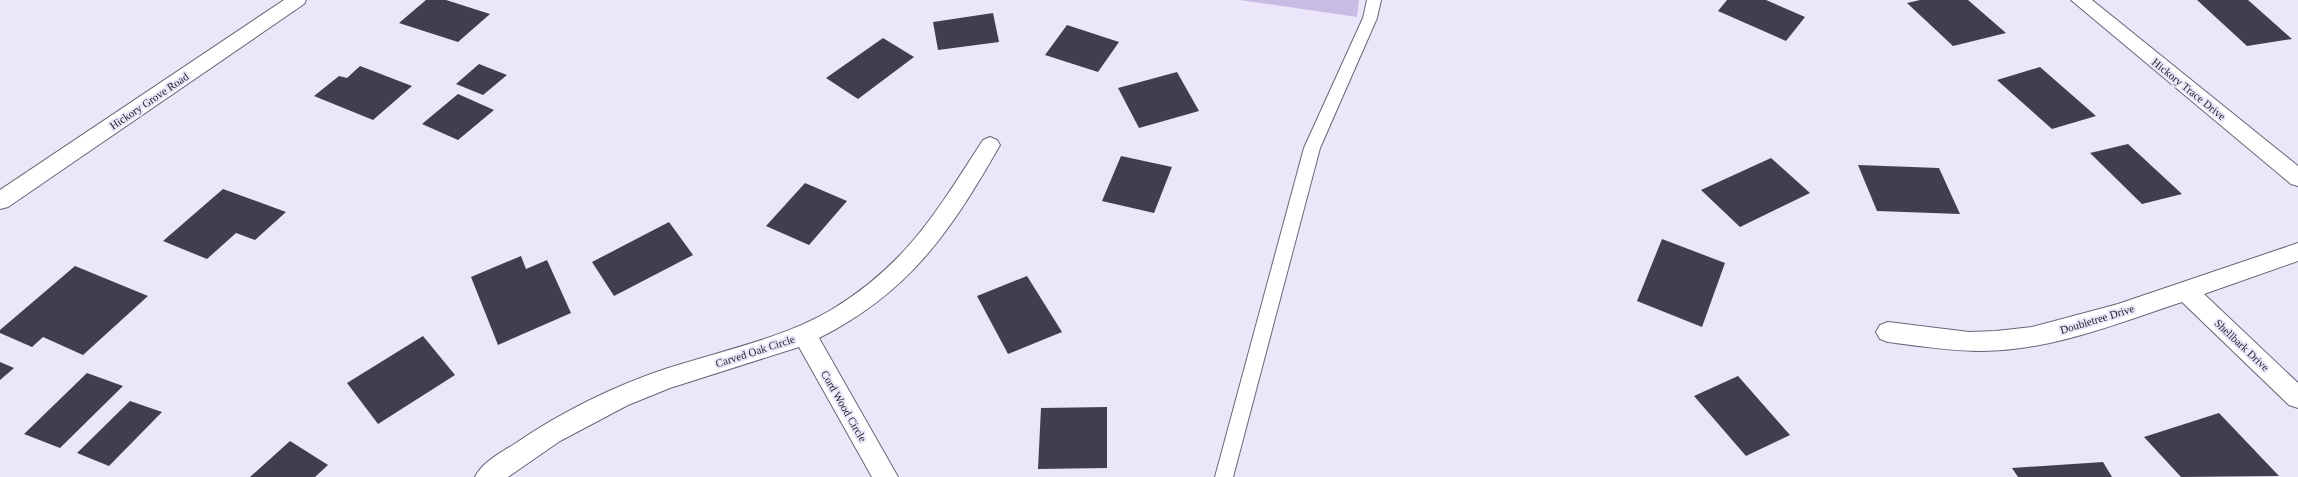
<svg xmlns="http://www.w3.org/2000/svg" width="2298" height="477" font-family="Georgia,serif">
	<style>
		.green { fill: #c8bce4 }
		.building { fill: #433e4e }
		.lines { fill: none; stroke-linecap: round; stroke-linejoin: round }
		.lane-casing { stroke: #6a6577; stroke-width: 2 }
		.street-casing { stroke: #6a6577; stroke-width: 2 }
		.secondary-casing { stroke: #6a6577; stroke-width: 2 }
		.lane { fill: #fff; fill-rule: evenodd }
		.street { fill: #fff; fill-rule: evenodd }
		.secondary { fill: #fff; fill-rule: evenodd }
		.labels { text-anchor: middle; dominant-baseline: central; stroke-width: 4; stroke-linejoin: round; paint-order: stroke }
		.street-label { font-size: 11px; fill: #211f26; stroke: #ece6fb }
	</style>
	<rect width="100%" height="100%" fill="#ece6fb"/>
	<path class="green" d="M1240,0H1359L1357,17Z"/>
	<path class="building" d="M426,0H446L490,14L458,42L399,23Z
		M1727,0H1766L1805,17L1786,41L1718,11Z
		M1920,0H1968L2006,33L1953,46L1907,3Z
		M2197,0H2248L2292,39L2247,46Z
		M993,13L999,42L938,50L933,22Z
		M1067,25L1119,42L1098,72L1045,55Z
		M883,38L914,57L858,99L826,78Z
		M479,64L507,75L483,95L456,84Z
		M360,66L412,86L373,120L314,96L339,76L347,78Z
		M2040,67L2096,116L2052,129L1997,80Z
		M1177,72L1199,111L1139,128L1118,88Z
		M458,94L494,110L458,140L422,124Z
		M2128,144L2182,194L2142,204L2090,153Z
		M1121,156L1172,167L1154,213L1102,201Z
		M1771,158L1810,193L1740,227L1701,190Z
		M1858,165L1939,168L1960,214L1877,211Z
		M805,183L847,201L809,245L766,226Z
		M223,189L286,212L255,240L236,233L207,259L163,241Z
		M669,222L693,255L614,296L592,262Z
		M1662,239L1725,263L1702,327L1637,301Z
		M521,256L526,269L547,260L571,313L498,345L471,277Z
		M75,266L148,296L83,355L43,337L32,347L0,333V330Z
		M1027,276L1062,332L1008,354L977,296Z
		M423,336L455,375L378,424L347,383Z
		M0,362L14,368L0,380Z
		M87,373L123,386L60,448L24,434Z
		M1738,376L1790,435L1746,456L1694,396Z
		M130,401L162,412L109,466L77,453Z
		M1107,407V468L1038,469L1041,408Z
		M2219,413L2279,476L2181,477L2144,437Z
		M290,441L328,465L315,477H250Z
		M2103,462L2112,477H2018L2012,468Z"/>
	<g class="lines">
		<g class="lane-casing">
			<path id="lane" d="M1367,0H1381L1377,18L1320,148L1233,477H1215L1304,148L1363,18Z"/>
		</g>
		<g class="street-casing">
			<path id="street" d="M2071,0H2092L2298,166V186L2291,184Z
				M990,137L997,140L1000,145C951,231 910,292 819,338L898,477H872L799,347L670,388L628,405L560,441L508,477H475C482,462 502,452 516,443C563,411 614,386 668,368C724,350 781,339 831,310C907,264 937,211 983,140Z
				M2298,243V261L2204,294L2298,383V408L2289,405L2182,302C2118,323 2050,351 1982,351C1950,351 1919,346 1888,342L1880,339L1876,332L1880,325L1888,322L1969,332L1996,331L2032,327L2118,304Z"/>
		</g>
		<g class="secondary-casing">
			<path id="secondary" d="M284,0H306L304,4L8,207L0,209V190Z"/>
		</g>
		<use href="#lane" class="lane"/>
		<use href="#street" class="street"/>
		<use href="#secondary" class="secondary"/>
	</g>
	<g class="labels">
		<g class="street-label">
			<text transform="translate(2189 89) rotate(39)">Hickory Trace Drive</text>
			<text transform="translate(149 101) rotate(-34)">Hickory Grove Road</text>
			<text transform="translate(2097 319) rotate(-17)">Doubletree Drive</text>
			<text transform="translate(2242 345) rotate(43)">Shellbark Drive</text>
			<text transform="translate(755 351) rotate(-18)">Carved Oak Circle</text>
			<text transform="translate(844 406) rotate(60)">Cord Wood Circle</text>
		</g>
	</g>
</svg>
